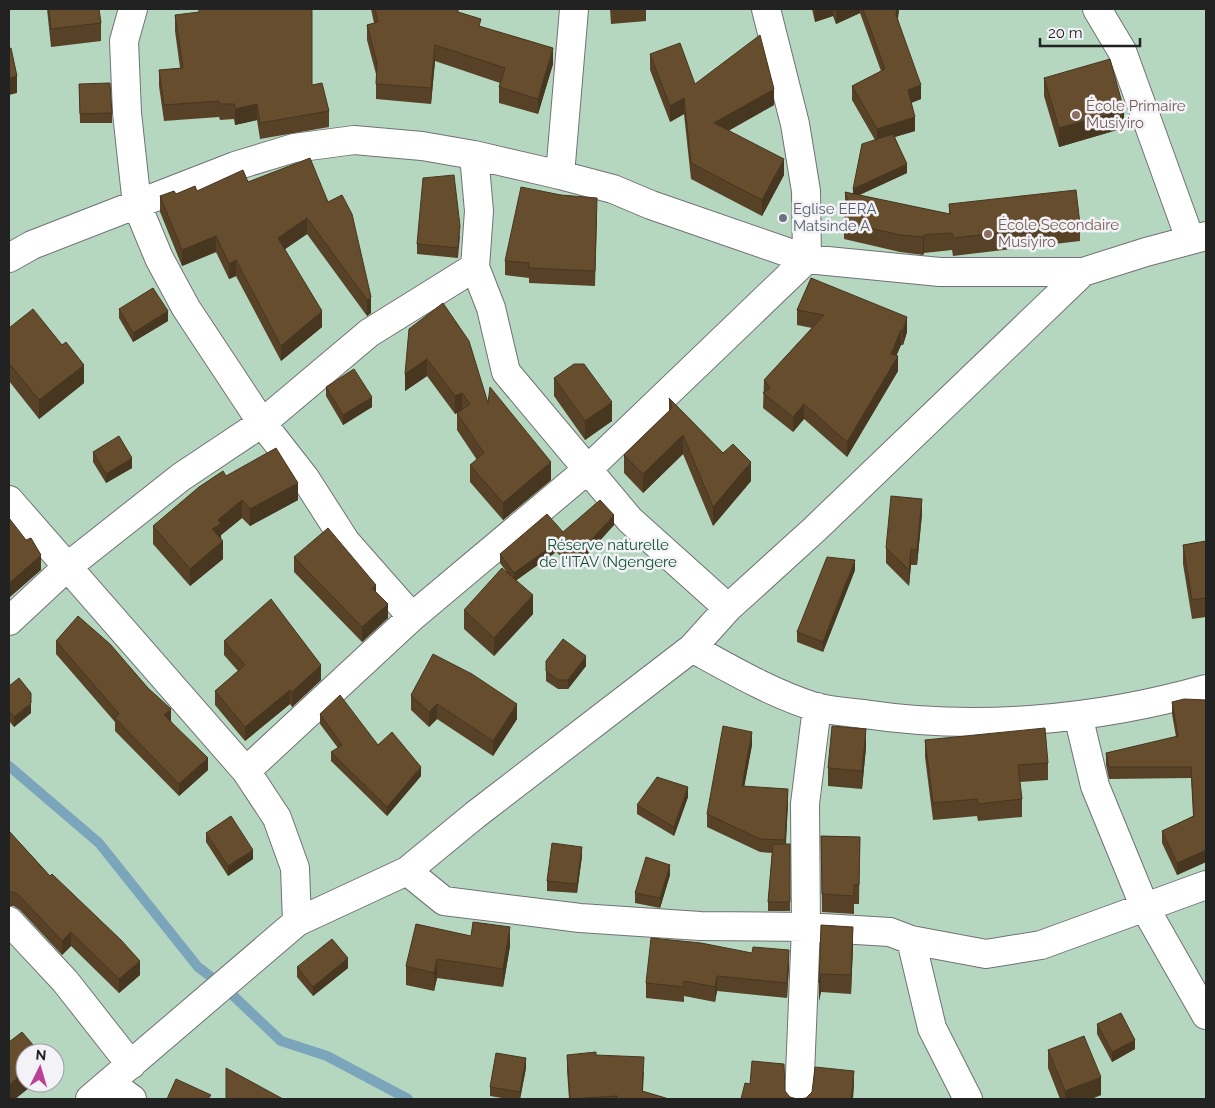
<svg xmlns="http://www.w3.org/2000/svg" width="1215" height="1108" font-family="Raleway,sans-serif">
	<style>
		.green { fill: #b5d7c0; fill-rule: evenodd }
		.lines { fill: none; stroke-linecap: round; stroke-linejoin: round }
		.stream { stroke: #7aa5bb; stroke-width: 10 }
		.minor-casing { stroke: #717175; stroke-width: 30 }
		.minor { stroke: #fff; stroke-width: 28 }
		.wall { fill: #574227 }
		.shaded-wall { fill: #473620 }
		.building { fill: #654d2d; stroke: #473620 }
		.education-dot { fill: #8d6e63; stroke: #f2f2f7; stroke-width: 2 }
		.worship-dot { fill: #6b7280; stroke: #f2f2f7; stroke-width: 2 }
		.labels { text-anchor: middle; dominant-baseline: central; stroke-width: 5; stroke-linejoin: round; paint-order: stroke }
		.education-label { font-size: 15px; fill: #785e54; stroke: #f2f2f7; text-anchor: start }
		.worship-label { font-size: 15px; fill: #5b616d; stroke: #f2f2f7; text-anchor: start }
		.park-label { font-size: 15px; fill: #0e512f; stroke: #f2f2f7 }
	</style>
	<rect width="100%" height="100%" fill="#f2f2f7"/>
	<path class="green" d="M9,9H1206V1099H9ZM25,1053H55V1083H25Z"/>
	<g class="lines">
		<path class="stream" d="M9,766L99,843L198,967L222,985L281,1041L327,1056L408,1099"/>
		<g class="minor-casing">
			<path id="minor" d="M133,9L124,41L127,113L137,205L159,258L186,308L262,423L305,478L346,542L412,617
				M1097,9L1122,51L1190,239
				M474,155L479,211L475,267L491,308L506,372L630,520L728,608
				M560,175L574,9
				M9,258L32,245L235,166L294,148L354,140L422,146L474,155L560,175L613,189L651,205L807,259L940,272H1083
				M9,500L246,771L277,818L295,868L297,922
				M9,621L67,567L181,477L262,423L369,333L475,267
				M692,648C732,670 771,693 815,707C831,711 848,712 864,714C976,731 1097,720 1206,689
				M1078,715L1095,786L1145,908L1206,1015
				M246,771L412,617L587,470L807,259L806,191L795,124L766,9
				M407,871L444,901L580,918L700,926L806,927L890,932L911,940L986,954L1041,945L1206,885
				M9,921L65,981L131,1065
				M911,940L932,1028L968,1099
				M110,1083L132,1099
				M90,1099L297,922L407,871L475,815L692,648L728,608L815,529L1083,272L1146,252L1206,236
				M799,1099L806,927L805,804L817,707"/>
		</g>
		<use href="#minor" class="minor"/>
	</g>
	<path class="wall" d="M47,9H99L101,23V41L51,47Z
		M371,9H458V12L481,27L553,64L538,114L499,103V87L500,83L435,61L431,104L376,99V74L367,40V25L374,23Z
		M610,9H646V21L611,24Z
		M812,9H899L898,19L921,99L911,103L915,131L895,137L907,173L859,195L949,214V204L1080,224V241L953,256L952,250L924,253L923,255L900,252L844,239V222L846,212L845,210V192L853,194L875,140L852,100V86L881,71L860,13L836,24L833,16L815,22Z
		M175,15L312,85L329,111V127L260,139L257,120L235,125L234,119L220,120L219,117L164,121L159,86V70L180,68L175,31Z
		M650,54L695,84L774,105L729,130L784,175L762,216L691,179L684,114L670,122L650,70Z
		M1044,78L1124,128L1059,147L1044,96Z
		M79,84L112,113V123H80Z
		M248,182L328,202L342,195L371,313L367,316L307,234L285,249L322,327L281,361L236,276L229,279L216,252L182,266L160,212V196L197,191Z
		M597,213L595,286L529,283V278L505,275V261Z
		M460,236L458,258L417,254V244Z
		M811,278L907,332L903,345H901L896,356L898,371L847,457L804,419L793,432L763,408L764,380L812,328L797,325V310Z
		M119,309L168,321L133,342L119,318Z
		M9,328L84,383L39,419L9,381Z
		M409,329L488,403L551,480L503,520L470,482V465L477,460L457,430V413L455,414L427,376L405,391Z
		M554,378L612,421L585,440L554,396Z
		M326,387L372,407L343,425L326,396Z
		M669,398L751,481L713,526L683,454L643,493L624,473V455L669,411Z
		M93,452L132,468L106,483L93,462Z
		M226,476L298,500L250,526L242,518L221,535L223,559L190,586L153,544V526Z
		M922,514L917,565H911L909,586L886,563V548Z
		M614,525L575,568L556,552L516,580L533,614L494,656L464,629V610L506,571L500,563V554L563,532Z
		M1206,541V617L1192,619L1183,564V545Z
		M294,557L376,592L388,618L362,642L294,572Z
		M855,570L823,652L797,642V632Z
		M56,641L148,688L171,721L208,770L179,796L115,731V722L56,654Z
		M224,641L321,680L292,707L290,704L245,741L215,705V691L238,671L224,655Z
		M546,661L586,666L568,689H558L546,681Z
		M9,686L31,713L14,727L9,721Z
		M411,695L517,719L493,756L437,719L429,727L411,710Z
		M1206,700V862L1177,875L1162,843V831L1193,816L1191,778L1109,779L1106,765V753L1176,737L1172,714V702Z
		M320,714L378,745L421,776L387,816L331,761V752L338,748L320,724Z
		M925,740L1048,763V780L1020,782L1022,799V817L978,821L977,816L933,820L925,757Z
		M752,745L744,786L788,802L786,844H790V911H768V902L772,853L760,852L707,827V814Z
		M866,747L862,789L828,786V768Z
		M688,797L674,836L637,814V805Z
		M9,831L140,975L119,993L71,946L62,955L20,910L14,906H9Z
		M206,833L253,859L228,876L206,842Z
		M821,836L860,837L859,904H854V914L822,912Z
		M582,856L577,893L547,891V881Z
		M670,875L660,908L635,903V893Z
		M416,924L510,946L503,987L437,978L434,991L406,985V966Z
		M821,925L853,945L851,994L821,992L819,1001Z
		M789,965L787,998L717,991L715,1002L684,996V1002L646,998V983Z
		M297,967L348,968L313,996L297,977Z
		M1097,1024L1135,1049L1112,1062L1097,1034Z
		M9,1042L25,1083H35L15,1099H9Z
		M1048,1050L1101,1095L1091,1099H1060L1048,1068Z
		M567,1055H596L644,1072L643,1091L669,1099H569L567,1070Z
		M526,1068L520,1099H508L490,1096V1087Z"/>
	<path class="shaded-wall" d="M815,9H833V16L815,22Z
		M839,9H860V13L836,24V10Z
		M897,9H899L896,29V15Z
		M435,45V61L431,104V88Z
		M553,48V64L538,114V99Z
		M17,76V93L9,95V78Z
		M921,85V99L908,104V90Z
		M774,89V105L714,139V123Z
		M684,98V114L670,122V106Z
		M257,104V120L235,125V109Z
		M1124,110V128L1059,147V128Z
		M915,117V131L877,142V129Z
		M784,159V175L762,216V200Z
		M907,164V173L853,198V189Z
		M307,218V234L278,254V238Z
		M924,235V253L923,255V237Z
		M216,236V252L182,266V250Z
		M236,260V276L229,279V264Z
		M371,297V313L367,316V300Z
		M168,311V321L133,342V333Z
		M322,311V327L281,361V346Z
		M907,317V332L903,345V330Z
		M901,330V345L892,366L898,356V371L847,457V442L891,354Z
		M427,359V376L405,391V374Z
		M84,365V383L39,419V400Z
		M462,393V410L455,414V396Z
		M372,397V407L343,425V415Z
		M612,402V421L585,440V421Z
		M804,404V419L793,432V417Z
		M683,435V454L643,493V474Z
		M132,458V468L106,483V474Z
		M551,462V480L503,520V503Z
		M751,462V481L713,526V507Z
		M298,483V500L250,526V509Z
		M922,499V514L917,565V550Z
		M242,500V518L221,535V542L212,529L218,520Z
		M614,515V525L575,568V558Z
		M223,541V559L190,586V569Z
		M556,543V552L514,582V573Z
		M911,549V565L909,586V570Z
		M41,555V570L9,598V583Z
		M855,560V570L823,652V642Z
		M376,585V600L372,588Z
		M533,595V614L494,656V638Z
		M388,604V618L362,642V627Z
		M586,656V666L568,689V680Z
		M321,665V680L292,707V692Z
		M290,690V704L245,741V727Z
		M31,703V713L14,727V717Z
		M437,704V719L429,727V712Z
		M517,704V719L493,756V741Z
		M171,709V722L164,715Z
		M866,729V747L862,789V771Z
		M752,732V745L742,799V786Z
		M208,758V770L179,796V784Z
		M421,767V776L387,816V807Z
		M688,787V797L674,836V827Z
		M788,789V802L785,853V840Z
		M582,847V856L577,893V884Z
		M253,850V859L228,876V866Z
		M1206,850V862L1177,875V863Z
		M670,865V875L660,908V898Z
		M510,927V946L503,987V969Z
		M853,927V945L851,994V975Z
		M71,932V946L62,955V941Z
		M789,950V965L787,998V983Z
		M348,958V968L313,996V987Z
		M437,959V978L434,991V973Z
		M140,961V975L119,993V979Z
		M821,974V992L819,1001V983Z
		M717,976V991L715,1002V987Z
		M1135,1040V1049L1112,1062V1052Z
		M526,1058V1068L520,1099V1092Z
		M854,1071V1086L853,1099H851Z
		M25,1072V1083H35L15,1099H9V1085Z
		M1101,1077V1095L1091,1099H1065V1091Z"/>
	<path class="building" d="M49,9H99L101,23L51,29Z
		M199,9H312V85L322,83L329,111L260,123L257,104L235,109L234,104H220L219,101L164,105L159,70L183,68L175,15L199,12Z
		M375,9H458V12L481,19L479,26L553,48L538,99L499,87L505,68L435,45L431,88L376,84L377,63L367,25L378,22Z
		M863,9H897L896,15L921,85L908,90L915,117L877,129L852,86L885,69Z
		M760,35L774,89L714,123L784,159L762,200L691,163L684,98L670,106L650,54L680,43L695,84Z
		M11,48L17,76L9,78V49Z
		M1110,59L1124,110L1059,128L1044,78Z
		M110,83L112,113L80,114L79,84Z
		M893,134L907,164L853,189L862,144Z
		M310,158L328,202L342,195L352,214L371,297L367,300L307,218L278,238L322,311L281,346L236,260L229,264L216,236L182,250L160,196L174,191L176,194L195,186L197,191L243,170L248,182Z
		M454,175L460,226L458,248L417,244L423,178Z
		M521,187L561,195L597,198L595,271L529,268V263L505,261Z
		M1076,190L1080,224L953,238L952,233L924,235L923,237L900,235L844,222L848,201L845,192L950,214L949,204Z
		M811,278L907,317L903,330H901L891,354L898,356L847,442L804,404L793,417L763,393L770,388L764,380L824,315L797,310Z
		M153,288L168,311L133,333L119,309Z
		M443,303L469,341L488,403L490,387L551,462L503,503L470,465L484,453L457,413L470,404L462,393L455,396L427,359L405,374L409,329Z
		M33,309L62,345L66,342L84,365L39,400L9,363V328Z
		M574,364H584L612,402L585,421L554,378Z
		M354,369L372,397L343,415L326,387Z
		M669,398L723,453L733,444L751,462L713,507L683,435L643,474L624,455L672,408Z
		M119,436L132,458L106,474L93,452Z
		M276,448L298,483L250,509L242,500L218,520L221,524L212,529L223,541L190,569L153,526L199,487L223,471L226,476Z
		M891,496L922,499L917,550L911,549L909,570L886,548Z
		M600,500L614,515L575,558L556,543L514,573L500,554L547,514L563,532Z
		M9,518L26,540L31,538L41,555L9,583Z
		M328,528L376,585L372,588L388,604L362,627L294,557Z
		M1206,541V598L1192,600L1183,545Z
		M827,557L855,560L823,642L797,632Z
		M502,568L533,595L494,638L464,610Z
		M271,599L321,665L292,692L290,690L245,727L215,691L245,665L224,641Z
		M78,616L110,644L148,688L171,709L164,715L208,758L179,784L115,718L119,714L56,641Z
		M563,639L586,656L568,680H558L546,671V661Z
		M433,654L472,674L517,704L493,741L437,704L429,712L411,695Z
		M19,678L31,693V703L14,717L9,711V686Z
		M340,695L378,745L392,732L421,767L387,807L331,752L342,745L320,714Z
		M1184,699L1206,700V850L1177,863L1162,831L1194,816L1191,767H1109L1106,753L1178,736L1172,702Z
		M723,726L752,732L742,786L788,789L785,840L760,839L707,814Z
		M832,726L866,729L862,771L828,768Z
		M1045,728L1048,763L1018,765L1022,799L978,804L977,799L933,803L925,740Z
		M657,777L688,787L674,827L637,805Z
		M231,816L253,850L228,866L206,833Z
		M9,831L50,876L52,874L121,940L140,961L119,979L71,932L62,941L20,896L14,892H9Z
		M821,836L860,837L859,885H854V896L822,894Z
		M552,843L582,847L577,884L547,881Z
		M773,844H790V902H768Z
		M646,857L670,865L660,898L635,893Z
		M473,922L510,927L503,969L437,959L434,973L406,966L416,924L471,936Z
		M821,925L853,927L851,975L821,974L819,983Z
		M651,938L701,943L752,953L753,947L789,950L787,983L717,976L715,987L684,981V987L646,983Z
		M332,939L348,958L313,987L297,967Z
		M1121,1013L1135,1040L1112,1052L1097,1024Z
		M22,1032L40,1053H25V1072L9,1085V1042Z
		M1084,1036L1101,1077L1065,1091L1048,1050Z
		M596,1052V1055L644,1057L642,1091L669,1099H615L618,1096L570,1099L567,1055Z
		M496,1053L526,1058L520,1092L490,1087Z
		M752,1061L784,1064L785,1091L790,1097L797,1099H741L745,1083L750,1084Z
		M815,1067L854,1071L851,1099H799L806,1098L812,1092Z
		M226,1068L283,1099H226Z
		M176,1079L211,1095L208,1099H167Z"/>
	<g class="education-dot">
		<circle cx="1076" cy="115" r="5"/>
		<circle cx="988" cy="234" r="5"/>
	</g>
	<circle class="worship-dot" cx="783" cy="218" r="5"/>
	<g class="labels">
		<g class="education-label">
			<text x="1086" y="106">École Primaire<tspan x="1086" dy="17">Musiyiro</tspan></text>
			<text x="998" y="225">École Secondaire<tspan x="998" dy="17">Musiyiro</tspan></text>
		</g>
		<g class="worship-label">
			<text x="793" y="209">Eglise EERA<tspan x="793" dy="17">Matsinde A</tspan></text>
		</g>
		<g class="park-label">
			<text x="608" y="545">Réserve naturelle<tspan x="608" dy="17">de l'ITAV (Ngengere</tspan></text>
		</g>
	</g>
	<rect width="1215" height="1108" fill="none" stroke="#222223" stroke-width="20"/>
	<g transform="translate(40 1068) rotate(5)"><circle r="24" fill="#f2f2f7" stroke="#9f9fa2"/>
	<path d="M0-4L9 19L0 12L-9 19Z" fill="#ba4195"/>
	<text y="-8" font-size="14" font-weight="bold" text-anchor="middle" fill="#222223">N</text>
	</g>
	<path d="M1040 38v8h100v-8" fill="none" stroke="#222223" stroke-width="2.5"/>
	<text x="1048" y="38" font-size="15" fill="#222223" stroke="#f2f2f7" stroke-width="4" paint-order="stroke">20 m</text>
</svg>
